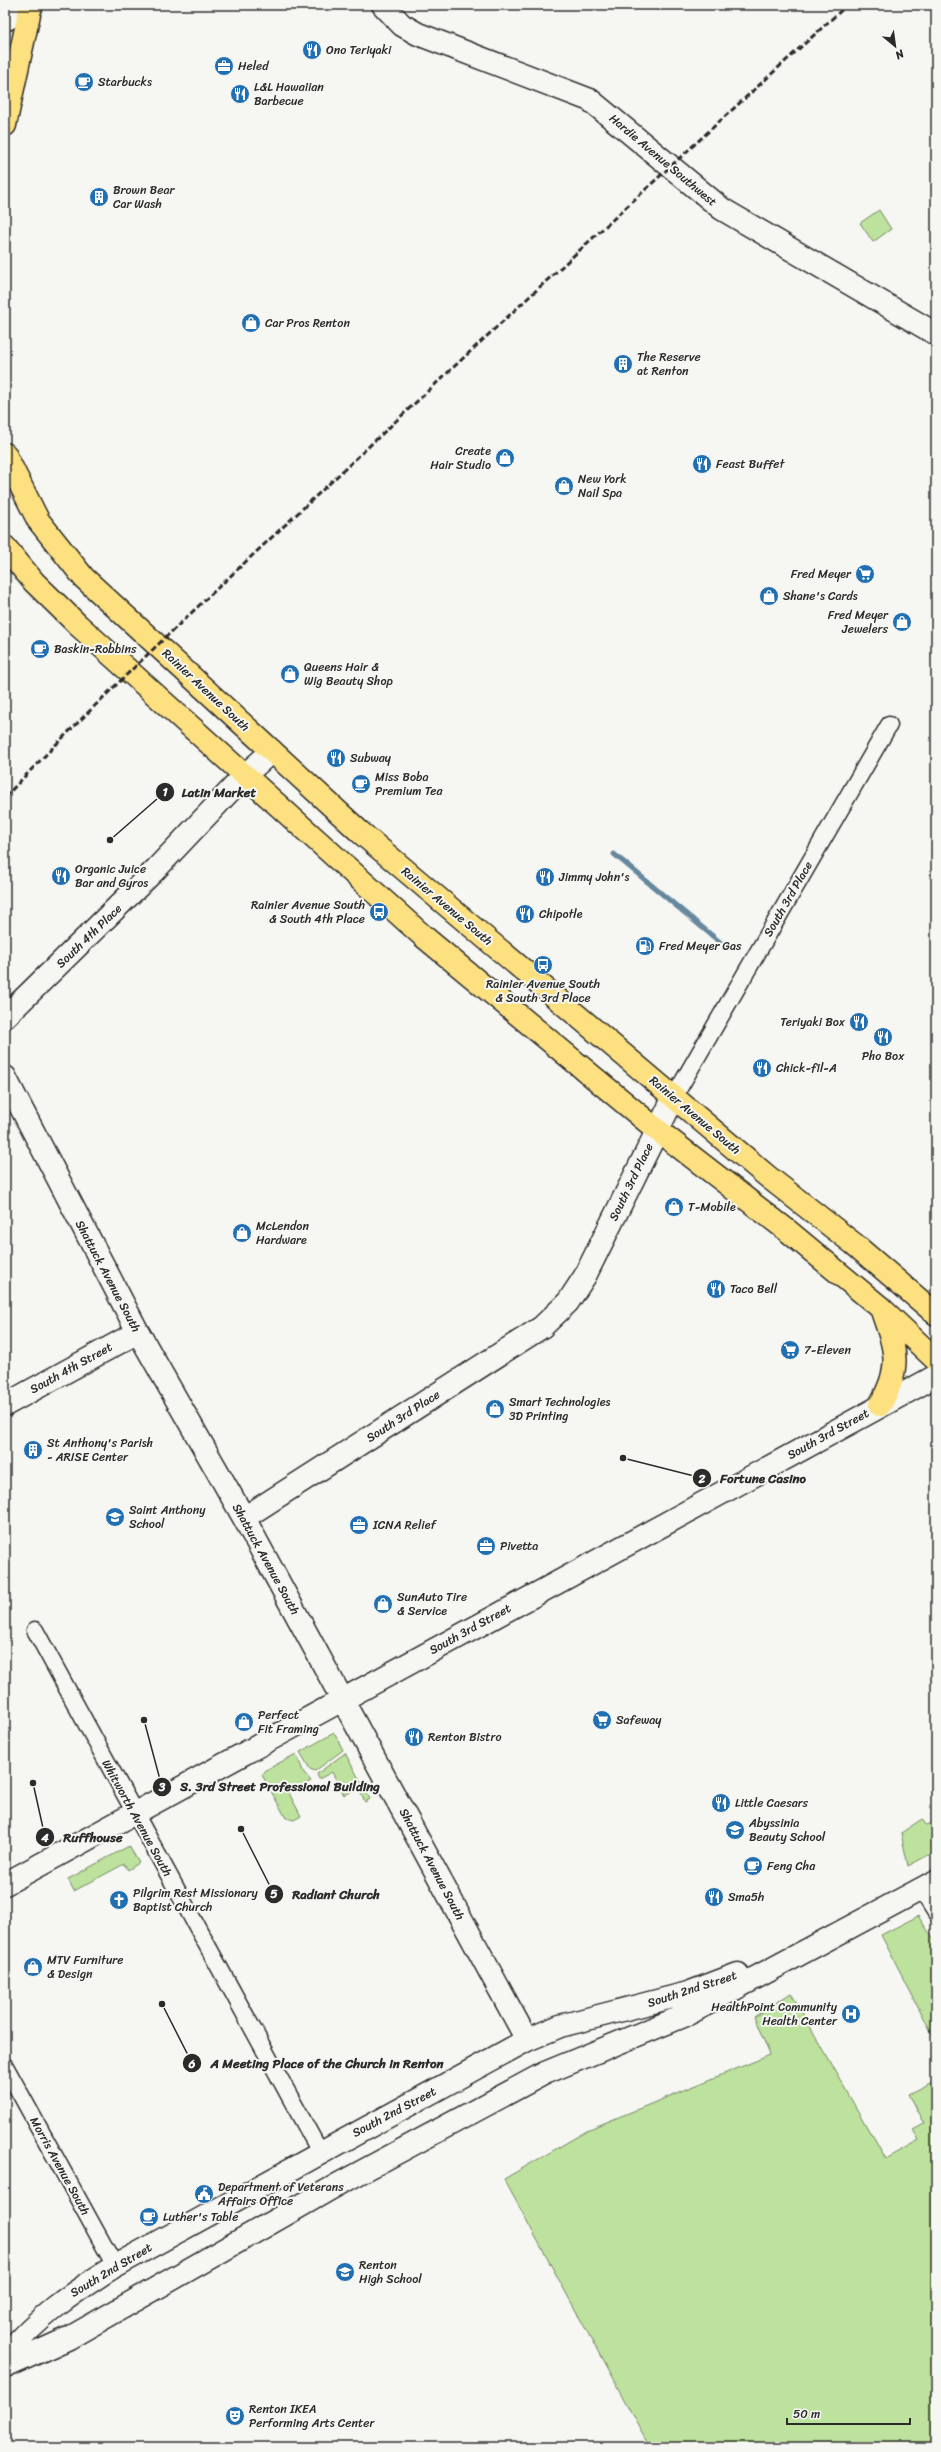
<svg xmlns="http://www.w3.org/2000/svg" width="941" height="2452" font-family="Sriracha,sans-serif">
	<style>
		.green { fill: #bce29d; stroke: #748664 }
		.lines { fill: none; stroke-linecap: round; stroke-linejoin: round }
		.stream { stroke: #65889e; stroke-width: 5 }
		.street-casing { stroke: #2b2b2b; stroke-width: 19 }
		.secondary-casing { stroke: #2b2b2b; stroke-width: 25 }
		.primary-casing { stroke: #2b2b2b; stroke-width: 25 }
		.street { stroke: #f6f6f2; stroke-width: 16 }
		.secondary { stroke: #f6f6f2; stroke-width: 22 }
		.primary { stroke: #fde080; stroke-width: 22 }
		.rail { stroke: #2b2b2b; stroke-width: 3; stroke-dasharray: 6 3; stroke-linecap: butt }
		.labels { text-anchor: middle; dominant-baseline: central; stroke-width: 4; stroke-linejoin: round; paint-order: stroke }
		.poi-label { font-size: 12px; fill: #2b2b2b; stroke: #f6f6f2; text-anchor: start }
		.street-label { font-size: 12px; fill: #2b2b2b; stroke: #f6f6f2 }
		.leader { fill: none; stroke: #2b2b2b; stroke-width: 1.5 }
		.callout-dot { fill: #2b2b2b; stroke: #f6f6f2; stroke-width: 1.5 }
		.mark-label { font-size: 12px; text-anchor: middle; font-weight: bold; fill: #fff }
		.callout-label { font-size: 13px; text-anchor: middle; font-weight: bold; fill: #2b2b2b; stroke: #f6f6f2; stroke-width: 4; stroke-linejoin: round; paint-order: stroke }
	</style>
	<rect width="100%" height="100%" fill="#f6f6f2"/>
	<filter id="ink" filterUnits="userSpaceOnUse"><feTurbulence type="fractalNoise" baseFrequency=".025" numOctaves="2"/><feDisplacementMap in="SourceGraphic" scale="8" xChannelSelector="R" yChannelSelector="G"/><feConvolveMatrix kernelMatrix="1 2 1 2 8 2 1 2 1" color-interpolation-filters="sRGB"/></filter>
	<g filter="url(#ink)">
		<path class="green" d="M879,210L891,229L873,242L860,223Z
			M334,1733L343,1750L315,1771L310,1769L300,1752Z
			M345,1753L370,1799L365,1802L358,1788L344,1795L332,1772L319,1779L317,1774Z
			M296,1754L304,1773L311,1781L289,1793L301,1816L294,1820L286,1818L262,1775L266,1770Z
			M922,1819L926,1825L936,1822V1851L908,1866L901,1833Z
			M129,1846L139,1863L128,1870L124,1864L74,1891L68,1879Z
			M918,1916L936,1943V2041L881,1935Z
			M791,1993L885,2159L919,2140L913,2130L924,2124L908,2094L936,2080V2447H650L504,2179L592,2128L770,2055L754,2017Z"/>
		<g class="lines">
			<path class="stream" d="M614,854L721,943"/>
			<g class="street-casing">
				<path id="street" d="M674,1097L889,725
					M35,1630L320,2152
					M921,1889L936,1913
					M5,2066L115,2266"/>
			</g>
			<g class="secondary-casing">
				<path id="secondary" d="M383,5L402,25L418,34L590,100L722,209L936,334
					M5,20L32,5
					M5,1017L156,869L244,776L272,751
					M5,1077L138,1332L244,1518L527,2040
					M5,1405L138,1332
					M244,1518L542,1327L568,1302L585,1276L674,1097
					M5,1884L936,1376
					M5,2356C37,2317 72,2293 115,2266L527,2040L560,2026L688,1993L738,1974
					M5,2367L69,2338L337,2185L545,2073L686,2015L936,1881"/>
			</g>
			<g class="primary-casing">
				<path id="primary" d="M5,125L31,5
					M5,454L38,520L84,578L360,832L767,1176L854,1244L936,1314
					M5,547L34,582L78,625L423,936L656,1129L788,1231L881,1308L936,1360
					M880,1405C902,1367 896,1351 882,1311"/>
			</g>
			<use href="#street" class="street"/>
			<use href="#secondary" class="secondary"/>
			<use href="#primary" class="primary"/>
			<path class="rail" d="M5,797C104,693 209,596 314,498C490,332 668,168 847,5"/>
		</g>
	</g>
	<defs>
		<g id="restaurant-disc" transform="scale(1)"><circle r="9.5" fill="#1f6fb2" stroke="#f6f6f2"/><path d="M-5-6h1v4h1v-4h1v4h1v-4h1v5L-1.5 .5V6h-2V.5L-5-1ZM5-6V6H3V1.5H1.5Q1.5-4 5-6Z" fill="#fff"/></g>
		<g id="office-disc" transform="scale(1)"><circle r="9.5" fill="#1f6fb2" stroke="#f6f6f2"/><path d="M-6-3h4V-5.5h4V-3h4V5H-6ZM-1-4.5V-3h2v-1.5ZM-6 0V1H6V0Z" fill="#fff"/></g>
		<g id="cafe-disc" transform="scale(1)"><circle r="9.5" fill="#1f6fb2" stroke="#f6f6f2"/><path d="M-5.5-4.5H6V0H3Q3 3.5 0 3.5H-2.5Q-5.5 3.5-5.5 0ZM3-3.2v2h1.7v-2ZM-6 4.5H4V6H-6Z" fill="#fff"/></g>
		<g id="building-disc" transform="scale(1)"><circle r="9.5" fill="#1f6fb2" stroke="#f6f6f2"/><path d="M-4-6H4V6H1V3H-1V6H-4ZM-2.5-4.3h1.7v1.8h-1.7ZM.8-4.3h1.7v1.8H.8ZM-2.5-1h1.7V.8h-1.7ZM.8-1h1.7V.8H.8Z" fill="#fff"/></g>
		<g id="shop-disc" transform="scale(1)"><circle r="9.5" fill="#1f6fb2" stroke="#f6f6f2"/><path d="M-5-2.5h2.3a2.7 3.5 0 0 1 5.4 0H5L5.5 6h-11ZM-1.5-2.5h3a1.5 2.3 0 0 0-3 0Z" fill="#fff"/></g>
		<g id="supermarket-disc" transform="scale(1)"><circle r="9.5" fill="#1f6fb2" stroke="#f6f6f2"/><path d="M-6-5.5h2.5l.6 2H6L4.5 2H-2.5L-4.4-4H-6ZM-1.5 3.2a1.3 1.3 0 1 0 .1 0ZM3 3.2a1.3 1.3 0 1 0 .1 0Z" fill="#fff"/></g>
		<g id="bus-disc" transform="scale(1)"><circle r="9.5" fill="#1f6fb2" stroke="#f6f6f2"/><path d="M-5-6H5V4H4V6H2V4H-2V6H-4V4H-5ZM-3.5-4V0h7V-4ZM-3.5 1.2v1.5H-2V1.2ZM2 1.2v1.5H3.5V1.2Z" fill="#fff"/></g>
		<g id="fuel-disc" transform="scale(1)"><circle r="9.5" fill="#1f6fb2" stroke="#f6f6f2"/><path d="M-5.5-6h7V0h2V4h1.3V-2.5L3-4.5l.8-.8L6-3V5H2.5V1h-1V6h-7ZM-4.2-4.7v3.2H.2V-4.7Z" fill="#fff"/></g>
		<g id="school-disc" transform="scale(1)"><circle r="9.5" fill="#1f6fb2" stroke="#f6f6f2"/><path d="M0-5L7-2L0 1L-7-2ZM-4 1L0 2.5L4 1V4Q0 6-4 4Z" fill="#fff"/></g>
		<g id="church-disc" transform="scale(1)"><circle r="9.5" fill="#1f6fb2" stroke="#f6f6f2"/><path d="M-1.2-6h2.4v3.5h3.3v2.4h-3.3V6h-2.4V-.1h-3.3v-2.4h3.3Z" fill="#fff"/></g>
		<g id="hospital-disc" transform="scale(1)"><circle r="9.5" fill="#1f6fb2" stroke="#f6f6f2"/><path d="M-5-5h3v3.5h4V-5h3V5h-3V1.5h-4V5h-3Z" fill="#fff"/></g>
		<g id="civic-disc" transform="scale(1)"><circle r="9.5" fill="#1f6fb2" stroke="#f6f6f2"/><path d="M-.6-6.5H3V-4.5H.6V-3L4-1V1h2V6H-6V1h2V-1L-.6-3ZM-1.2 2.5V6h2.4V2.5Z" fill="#fff"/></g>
		<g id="theatre-disc" transform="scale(1)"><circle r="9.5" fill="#1f6fb2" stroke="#f6f6f2"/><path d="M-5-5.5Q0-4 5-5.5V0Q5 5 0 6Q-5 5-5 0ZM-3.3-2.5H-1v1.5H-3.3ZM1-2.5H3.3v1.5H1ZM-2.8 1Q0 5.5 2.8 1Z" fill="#fff"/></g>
	</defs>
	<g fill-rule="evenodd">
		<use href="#restaurant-disc" x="312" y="50"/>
		<use href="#office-disc" x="224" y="66"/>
		<use href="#cafe-disc" x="84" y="82"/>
		<use href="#restaurant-disc" x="240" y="94"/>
		<use href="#building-disc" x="99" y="197"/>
		<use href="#shop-disc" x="251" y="323"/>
		<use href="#building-disc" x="623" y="364"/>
		<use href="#shop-disc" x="505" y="458"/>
		<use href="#restaurant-disc" x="702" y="464"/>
		<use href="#shop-disc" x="564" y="486"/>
		<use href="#supermarket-disc" x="865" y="574"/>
		<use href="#shop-disc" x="769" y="596"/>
		<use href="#shop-disc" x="902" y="622"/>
		<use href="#cafe-disc" x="40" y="649"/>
		<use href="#shop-disc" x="290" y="674"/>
		<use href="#restaurant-disc" x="336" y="758"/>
		<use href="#cafe-disc" x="361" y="784"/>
		<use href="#restaurant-disc" x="61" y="876"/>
		<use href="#restaurant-disc" x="545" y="877"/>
		<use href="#bus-disc" x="379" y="912"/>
		<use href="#restaurant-disc" x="525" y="914"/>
		<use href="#fuel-disc" x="645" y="946"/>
		<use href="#bus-disc" x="543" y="965"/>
		<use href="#restaurant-disc" x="859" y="1022"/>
		<use href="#restaurant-disc" x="883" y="1037"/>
		<use href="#restaurant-disc" x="762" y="1068"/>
		<use href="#shop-disc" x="674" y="1207"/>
		<use href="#shop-disc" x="242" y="1233"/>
		<use href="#restaurant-disc" x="716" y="1289"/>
		<use href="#supermarket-disc" x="790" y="1350"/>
		<use href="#shop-disc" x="495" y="1409"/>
		<use href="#building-disc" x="33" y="1450"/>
		<use href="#school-disc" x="115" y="1517"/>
		<use href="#office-disc" x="359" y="1525"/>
		<use href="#office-disc" x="486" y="1546"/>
		<use href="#shop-disc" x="383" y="1604"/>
		<use href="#supermarket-disc" x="602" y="1720"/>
		<use href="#shop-disc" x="244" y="1722"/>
		<use href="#restaurant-disc" x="414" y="1737"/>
		<use href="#restaurant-disc" x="721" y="1803"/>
		<use href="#school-disc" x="735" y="1830"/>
		<use href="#cafe-disc" x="753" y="1866"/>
		<use href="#restaurant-disc" x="714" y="1897"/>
		<use href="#church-disc" x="119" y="1900"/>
		<use href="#shop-disc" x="33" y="1967"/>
		<use href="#hospital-disc" x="851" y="2014"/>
		<use href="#civic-disc" x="204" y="2194"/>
		<use href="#cafe-disc" x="149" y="2217"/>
		<use href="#school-disc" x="345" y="2272"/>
		<use href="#theatre-disc" x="235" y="2416"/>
	</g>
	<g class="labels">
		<g class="poi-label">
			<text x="326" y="50">Ono Teriyaki</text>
			<text x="238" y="66">Heled</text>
			<text x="98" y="82">Starbucks</text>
			<text x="254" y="87">L&amp;L Hawaiian<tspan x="254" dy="14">Barbecue</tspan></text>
			<text x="113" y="190">Brown Bear<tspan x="113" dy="14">Car Wash</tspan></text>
			<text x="265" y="323">Car Pros Renton</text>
			<text x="637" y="357">The Reserve<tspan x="637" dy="14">at Renton</tspan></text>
			<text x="491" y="451" text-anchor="end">Create<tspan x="491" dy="14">Hair Studio</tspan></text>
			<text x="716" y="464">Feast Buffet</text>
			<text x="578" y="479">New York<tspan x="578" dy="14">Nail Spa</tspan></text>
			<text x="851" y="574" text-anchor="end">Fred Meyer</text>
			<text x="783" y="596">Shane's Cards</text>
			<text x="888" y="615" text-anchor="end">Fred Meyer<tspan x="888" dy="14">Jewelers</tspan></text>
			<text x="54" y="649">Baskin-Robbins</text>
			<text x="304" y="667">Queens Hair &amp;<tspan x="304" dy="14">Wig Beauty Shop</tspan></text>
			<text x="350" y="758">Subway</text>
			<text x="375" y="777">Miss Boba<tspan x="375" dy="14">Premium Tea</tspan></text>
			<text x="75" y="869">Organic Juice<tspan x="75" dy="14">Bar and Gyros</tspan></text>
			<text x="559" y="877">Jimmy John's</text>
			<text x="365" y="905" text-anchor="end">Rainier Avenue South<tspan x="365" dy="14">&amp; South 4th Place</tspan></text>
			<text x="539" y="914">Chipotle</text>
			<text x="659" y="946">Fred Meyer Gas</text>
			<text x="543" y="984" text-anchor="middle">Rainier Avenue South<tspan x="543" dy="14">&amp; South 3rd Place</tspan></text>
			<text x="845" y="1022" text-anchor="end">Teriyaki Box</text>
			<text x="883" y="1056" text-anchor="middle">Pho Box</text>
			<text x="776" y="1068">Chick-fil-A</text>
			<text x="688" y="1207">T-Mobile</text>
			<text x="256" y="1226">McLendon<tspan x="256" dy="14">Hardware</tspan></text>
			<text x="730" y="1289">Taco Bell</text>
			<text x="804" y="1350">7-Eleven</text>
			<text x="509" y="1402">Smart Technologies<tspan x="509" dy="14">3D Printing</tspan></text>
			<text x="47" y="1443">St Anthony's Parish<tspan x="47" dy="14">- ARISE Center</tspan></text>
			<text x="129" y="1510">Saint Anthony<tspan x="129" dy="14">School</tspan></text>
			<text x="373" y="1525">ICNA Relief</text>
			<text x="500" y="1546">Pivetta</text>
			<text x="397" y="1597">SunAuto Tire<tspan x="397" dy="14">&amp; Service</tspan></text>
			<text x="258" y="1715">Perfect<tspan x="258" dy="14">Fit Framing</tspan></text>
			<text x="616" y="1720">Safeway</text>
			<text x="428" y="1737">Renton Bistro</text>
			<text x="735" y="1803">Little Caesars</text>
			<text x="749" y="1823">Abyssinia<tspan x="749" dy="14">Beauty School</tspan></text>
			<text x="767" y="1866">Feng Cha</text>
			<text x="133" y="1893">Pilgrim Rest Missionary<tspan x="133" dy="14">Baptist Church</tspan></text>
			<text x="728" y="1897">Sma5h</text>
			<text x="47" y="1960">MTV Furniture<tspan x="47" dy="14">&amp; Design</tspan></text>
			<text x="837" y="2007" text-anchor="end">HealthPoint Community<tspan x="837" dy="14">Health Center</tspan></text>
			<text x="218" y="2187">Department of Veterans<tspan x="218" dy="14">Affairs Office</tspan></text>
			<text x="163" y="2217">Luther's Table</text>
			<text x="359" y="2265">Renton<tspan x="359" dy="14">High School</tspan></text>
			<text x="249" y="2409">Renton IKEA<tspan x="249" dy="14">Performing Arts Center</tspan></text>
		</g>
		<g class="street-label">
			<text transform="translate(663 160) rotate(40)">Hardie Avenue Southwest</text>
			<text transform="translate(206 690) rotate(43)">Rainier Avenue South</text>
			<text transform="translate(788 899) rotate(-60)">South 3rd Place</text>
			<text transform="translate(447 906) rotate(40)">Rainier Avenue South</text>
			<text transform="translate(89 936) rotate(-44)">South 4th Place</text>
			<text transform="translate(695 1115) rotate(40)">Rainier Avenue South</text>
			<text transform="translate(631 1182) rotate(-64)">South 3rd Place</text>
			<text transform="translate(108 1276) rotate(62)">Shattuck Avenue South</text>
			<text transform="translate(71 1368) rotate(-29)">South 4th Street</text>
			<text transform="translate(403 1416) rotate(-33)">South 3rd Place</text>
			<text transform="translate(828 1434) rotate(-29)">South 3rd Street</text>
			<text transform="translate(266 1559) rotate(61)">Shattuck Avenue South</text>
			<text transform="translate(470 1629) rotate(-29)">South 3rd Street</text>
			<text transform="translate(137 1818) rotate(61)">Whitworth Avenue South</text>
			<text transform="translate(432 1864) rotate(62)">Shattuck Avenue South</text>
			<text transform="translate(692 1989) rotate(-18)">South 2nd Street</text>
			<text transform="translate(394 2112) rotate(-28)">South 2nd Street</text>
			<text transform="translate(60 2166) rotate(61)">Morris Avenue South</text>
			<text transform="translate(111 2270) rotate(-31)">South 2nd Street</text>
		</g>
	</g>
	<path class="leader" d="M110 840L165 792M623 1458L702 1478M144 1720L162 1787M33 1783L45 1837M241 1829L274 1894M162 2004L192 2063"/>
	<g class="callout-dot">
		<circle cx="110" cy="840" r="4"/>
		<circle cx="623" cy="1458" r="4"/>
		<circle cx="144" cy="1720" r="4"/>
		<circle cx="33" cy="1783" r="4"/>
		<circle cx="241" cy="1829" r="4"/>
		<circle cx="162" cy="2004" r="4"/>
		<circle cx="165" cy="792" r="10"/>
		<circle cx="702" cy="1478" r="10"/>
		<circle cx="162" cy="1787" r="10"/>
		<circle cx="45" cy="1837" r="10"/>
		<circle cx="274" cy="1894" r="10"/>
		<circle cx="192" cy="2063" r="10"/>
	</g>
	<g class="mark-label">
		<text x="165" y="796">1</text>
		<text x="702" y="1483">2</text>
		<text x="162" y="1791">3</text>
		<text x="45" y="1842">4</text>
		<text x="274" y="1898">5</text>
		<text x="192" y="2068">6</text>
	</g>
	<g class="callout-label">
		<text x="219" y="797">Latin Market</text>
		<text x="763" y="1483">Fortune Casino</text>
		<text x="280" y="1791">S. 3rd Street Professional Building</text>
		<text x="93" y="1842">Ruffhouse</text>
		<text x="336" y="1899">Radiant Church</text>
		<text x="327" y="2068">A Meeting Place of the Church in Renton</text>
	</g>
	<rect width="941" height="2452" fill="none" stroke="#f6f6f2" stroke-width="20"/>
	<rect x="10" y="10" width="921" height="2432" fill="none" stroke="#2b2b2b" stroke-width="1.5" filter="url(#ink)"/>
	<g transform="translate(895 46) rotate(151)" stroke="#f6f6f2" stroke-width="3" paint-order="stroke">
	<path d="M0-3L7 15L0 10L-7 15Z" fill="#2b2b2b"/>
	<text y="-6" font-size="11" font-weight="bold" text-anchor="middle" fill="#2b2b2b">N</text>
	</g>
	<path d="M787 2418v6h123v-6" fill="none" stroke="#2b2b2b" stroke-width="2"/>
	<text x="793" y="2418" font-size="12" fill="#2b2b2b" stroke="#f6f6f2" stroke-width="3" paint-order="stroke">50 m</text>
</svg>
